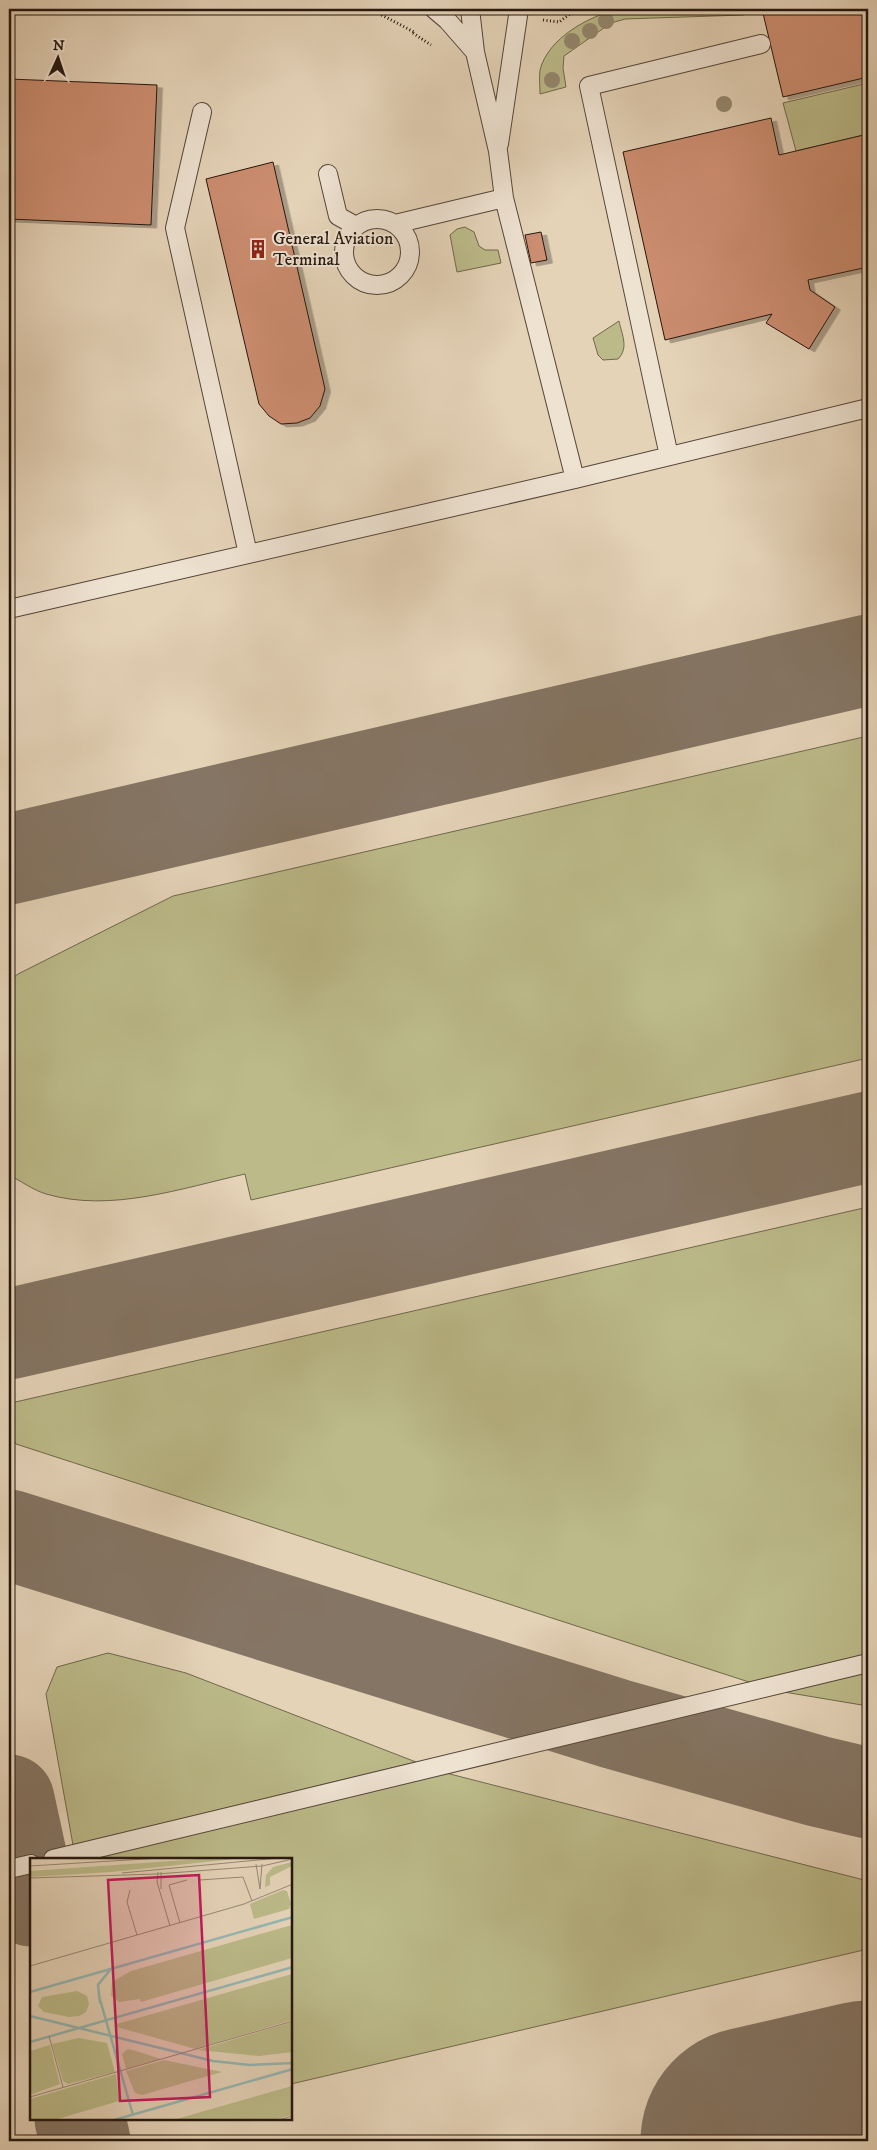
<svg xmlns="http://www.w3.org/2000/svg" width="877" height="2150" font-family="'IM FELL DW Pica',serif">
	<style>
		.green { fill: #bcba89; stroke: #70684c }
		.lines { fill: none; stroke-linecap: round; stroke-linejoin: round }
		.taxiway { stroke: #857564; stroke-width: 91 }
		.runway { stroke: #857564; stroke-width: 229 }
		.building { fill: #cc8d6f; stroke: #25170f; filter: url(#shadow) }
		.lane-casing { stroke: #554639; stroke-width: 20 }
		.path { stroke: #25170f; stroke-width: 3; stroke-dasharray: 1 2.5; stroke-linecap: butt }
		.lane { stroke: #eee2d1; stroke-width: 18 }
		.tree { fill: #94876f }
		.labels { text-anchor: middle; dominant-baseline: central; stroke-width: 4; stroke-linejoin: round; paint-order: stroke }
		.poi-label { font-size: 18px; fill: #25170f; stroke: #eee2d1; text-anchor: start }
		.inset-river { fill: none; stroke: #96b7b3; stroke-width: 2.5 }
		.inset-road { fill: none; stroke: #988874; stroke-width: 1 }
		.view { fill: #c2185b; fill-opacity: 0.15; stroke: #c2185b; stroke-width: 2.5 }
		.inset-edge { fill: none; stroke: #25170f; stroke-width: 2.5 }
	</style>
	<defs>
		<filter id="shadow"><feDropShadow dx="5.5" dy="3" stdDeviation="0" flood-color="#0004"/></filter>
	</defs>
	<rect width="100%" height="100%" fill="#e5d3b8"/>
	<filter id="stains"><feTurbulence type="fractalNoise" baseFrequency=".004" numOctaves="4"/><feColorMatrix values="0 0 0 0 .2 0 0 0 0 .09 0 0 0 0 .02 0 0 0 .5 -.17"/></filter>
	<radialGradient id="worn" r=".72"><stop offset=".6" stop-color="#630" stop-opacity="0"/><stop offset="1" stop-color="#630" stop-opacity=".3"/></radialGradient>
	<path class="green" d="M619,9H755L743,15L625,19L611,23L564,56L563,68L566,87L540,94C540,86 539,78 540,70C548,38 589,16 619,9Z
		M868,83V134L796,151L783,103Z
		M465,227L474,232L479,246L485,250H498L501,263L457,272L450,235L457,229Z
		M619,321C622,335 629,348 618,359L603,360L598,355L593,338Z
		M868,736V1058L251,1200L245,1174C182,1188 111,1213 46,1194C33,1190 21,1181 9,1175V981L18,974L173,896Z
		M868,1207V1654L752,1683L16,1444L9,1431L11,1403Z
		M108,1653L186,1673L416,1762L73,1845L46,1694L57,1667Z
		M868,1672V1706L784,1692Z
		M446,1773L868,1881V1949L291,2084V1859H84Z"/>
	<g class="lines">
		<path class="taxiway" d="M9,859L868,660
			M9,1334L868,1137
			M9,1535L616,1724L817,1781L868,1793
			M9,1800L31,1901
			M80,2119L85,2141"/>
		<path class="runway" d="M755,2141L868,2115"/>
	</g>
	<path class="building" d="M762,9H868V77L783,97Z
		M9,79L157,85L151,225L9,219Z
		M771,118L779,155L868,134V267L808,280L810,290L835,307L809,349L766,323L772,314L665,340L623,152Z
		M273,162L325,389L320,406L310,418L297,423L281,424L269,416L259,404L206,179Z
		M541,232L547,260L531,263L525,235Z"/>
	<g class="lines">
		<g class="lane-casing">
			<path id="lane" d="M434,9L447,20L475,52
				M470,9L475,52L498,151L504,198L575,479
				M202,112L175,228L248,554
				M499,144L519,9
				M328,174L338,216L356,226
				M344 252a33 33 0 1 1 66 0a33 33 0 1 1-66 0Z
				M395,224L504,198
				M669,456L589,86L761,44
				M9,609L575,479L868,408
				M53,1859L868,1663
				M9,1869L31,1864"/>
		</g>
		<path class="path" d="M358,9L376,12L414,32
			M543,20L559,22L577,9
			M413,33L431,45"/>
		<use href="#lane" class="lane"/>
	</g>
	<g class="tree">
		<circle cx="606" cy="21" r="8"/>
		<circle cx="590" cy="31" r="8"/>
		<circle cx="572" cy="41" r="8"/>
		<circle cx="552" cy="80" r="8"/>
		<circle cx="724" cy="104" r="8"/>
	</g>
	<defs>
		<g id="building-bare" transform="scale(1.5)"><path d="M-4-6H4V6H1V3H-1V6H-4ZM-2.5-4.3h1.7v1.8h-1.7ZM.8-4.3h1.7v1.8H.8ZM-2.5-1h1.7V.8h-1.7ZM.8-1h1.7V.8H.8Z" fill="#8f2418" stroke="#eee2d1" stroke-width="2.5" paint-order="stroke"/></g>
	</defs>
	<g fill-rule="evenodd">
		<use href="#building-bare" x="258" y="249"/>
	</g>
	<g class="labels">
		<g class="poi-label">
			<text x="273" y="239">General Aviation<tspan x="273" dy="21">Terminal</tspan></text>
		</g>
	</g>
	<g transform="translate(30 1858)">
		<rect width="262" height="262" fill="#e5d3b8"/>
		<path d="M184,0H214L81,14L0,19V13ZM262,4V8L240,19V27L235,29L236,17L243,9ZM253,32L257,33L261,46L259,51L224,61L220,46ZM262,67V100L111,144L110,141L89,144L81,138L82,124L101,113ZM262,116V162L165,191L87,169V166ZM47,133L57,138L59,146L56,154L49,158L39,159L14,154L8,148L12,139ZM262,164V194L229,198L168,192ZM49,180L77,185L85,214L38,226L33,223L22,186ZM20,187L30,226L0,237V193ZM98,191L106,193L131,201L96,211L92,196ZM134,202L192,214L112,237L105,235L96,213ZM86,216L89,243L24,262H0V241ZM262,228V257L244,262H143Z" fill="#bcba89"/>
		<path class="inset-river" d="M0,134L263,59M69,138L103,257M70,145L68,127L80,112M0,158L183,203L220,207L263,205M0,184L263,109M84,262L263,211"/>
		<path class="inset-road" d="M226,6L230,31M0,8L131,0M128,14L127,24L140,68M92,15L249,0M0,20L127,16L232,8L263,1M170,22L213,19L222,43M131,31V14M230,31L232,6M100,32L97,44L107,77M150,65L139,27L157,22M0,108L214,46L263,26M19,178L33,229M0,239L263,163M248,262L263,258"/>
		<path class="view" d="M169,17L180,239L90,243L78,22Z"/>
		<rect width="262" height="262" class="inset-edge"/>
	</g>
	<rect width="877" height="2150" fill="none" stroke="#e5d3b8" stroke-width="30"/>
	<rect x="10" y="10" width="857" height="2130" fill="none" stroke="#25170f" stroke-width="2.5"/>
	<rect x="15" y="15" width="847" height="2120" fill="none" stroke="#25170f"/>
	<g transform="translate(58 58) rotate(3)" stroke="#eee2d1" stroke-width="4" paint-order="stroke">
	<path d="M0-4L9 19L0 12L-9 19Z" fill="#25170f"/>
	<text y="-8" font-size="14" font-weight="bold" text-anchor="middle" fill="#25170f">N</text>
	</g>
	<rect width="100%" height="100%" filter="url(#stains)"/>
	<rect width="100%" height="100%" fill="url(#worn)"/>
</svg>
